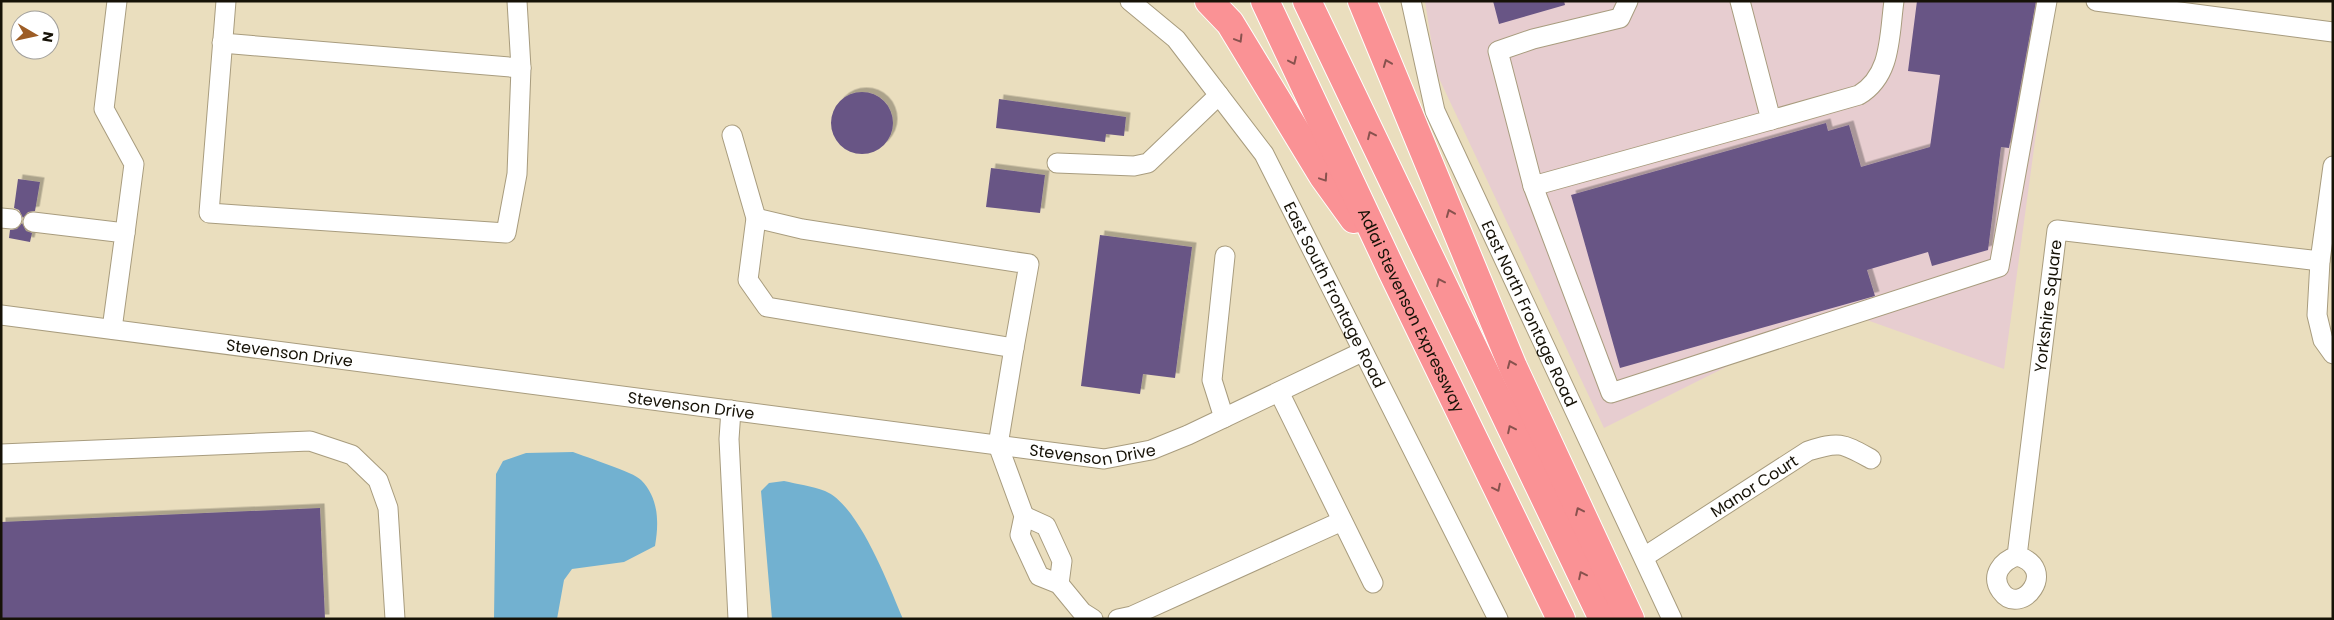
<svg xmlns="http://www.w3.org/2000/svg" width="2334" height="620" font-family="Poppins,sans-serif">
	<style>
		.commercial { fill: #e7cdd0 }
		.water { fill: #72b1d0 }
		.building { fill: #685585; filter: url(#shadow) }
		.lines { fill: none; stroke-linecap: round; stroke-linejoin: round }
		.minor-casing { stroke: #a89c7e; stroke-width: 21 }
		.highway-casing { stroke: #fff; stroke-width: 30 }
		.minor { stroke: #fff; stroke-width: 19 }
		.highway { stroke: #fa9295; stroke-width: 28 }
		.oneway { stroke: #88524e }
		.labels { text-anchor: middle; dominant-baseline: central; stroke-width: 5; stroke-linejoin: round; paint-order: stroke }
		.street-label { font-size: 16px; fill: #161207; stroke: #fff }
	</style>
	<defs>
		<filter id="shadow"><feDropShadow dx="4.5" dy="-4.5" stdDeviation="0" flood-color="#0004"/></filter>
	</defs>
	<rect width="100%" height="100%" fill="#eadebe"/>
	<path class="commercial" d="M1425,1H2054L2004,369L1864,319L1766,347L1604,428L1436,72Z"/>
	<path class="water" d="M573,452C585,457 634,472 641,480C659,498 659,523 655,546L624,562L572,569L564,580L557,619H494L496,474L503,461L526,453Z
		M784,481C797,484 812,486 825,491C859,505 889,586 903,619H772L761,491L769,483Z"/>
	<path class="building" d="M1493,1H1564L1565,5L1499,24Z
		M1917,1H2036L2009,148L2001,147L1988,250L1932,266L1928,252L1867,270L1875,296L1620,368L1571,195L1826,123L1828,131L1849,125L1861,167L1930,147L1940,75L1908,71Z
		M831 123a31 31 0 1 1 62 0a31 31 0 1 1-62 0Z
		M999,99L1126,117L1124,136L1106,134L1105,142L996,128Z
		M991,168L1045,175L1040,213L986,207Z
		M18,179L40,182L35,211L28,212L23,218L19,210L14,208Z
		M22,223L26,231L32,233L30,242L9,238L10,230L17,229Z
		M1100,235L1192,247L1175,378L1143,374L1140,394L1081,386Z
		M320,508L325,619H1V522Z"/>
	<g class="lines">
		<g class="minor-casing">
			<g id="minor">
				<path d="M117,1L104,109L134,164L125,233"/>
				<path d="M226,1L209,213L506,233L517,174L521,68L517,1"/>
				<path id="s1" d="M1130,1L1176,39L1264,154L1498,619"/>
				<path id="s2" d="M1411,1L1435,111L1672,619"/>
				<path d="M1628,1L1620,18L1533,39L1498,51L1533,186L1771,120L1740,1"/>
				<path d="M2096,1L2333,32"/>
				<path d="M222,43L521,68"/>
				<path d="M1771,120L1859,95C1892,75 1889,36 1894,1"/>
				<path d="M732,135L756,218L748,280L767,307L1014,348L998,445L1024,516L1020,535L1039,576L1059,584L1082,612L1093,619"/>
				<path d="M1057,163L1134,166L1148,163L1219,95"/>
				<path d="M2333,166L2320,261L2317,315L2323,340L2333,354"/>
				<path d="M1533,186L1611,393L1999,267L2047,1"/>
				<path d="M1,218L12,219"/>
				<path d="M756,218L802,229L1029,264L1014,348"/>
				<path d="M33,222L125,233L112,329"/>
				<path id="s3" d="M1,315L1104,459L1151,450L1188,435L1362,352"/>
				<path d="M1279,392L1373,583"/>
				<path d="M731,410L729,439L738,619"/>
				<path d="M1224,418L1212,380L1225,256"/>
				<path d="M1,454L310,441L352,455L378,480L388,508L395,619"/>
				<path d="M1024,516L1046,526L1062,561L1059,584"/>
				<path id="s4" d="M2017,556C2060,568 2021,619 2001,591C1990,575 2002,561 2017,556L2057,230L2320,261"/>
				<path id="s5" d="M1644,557L1808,451C1840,441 1842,443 1871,459"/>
				<path d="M1118,619L1132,616L1342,521"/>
			</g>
		</g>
		<g class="highway-casing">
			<g id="highway">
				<path d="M1209,1L1230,23L1323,176L1354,219"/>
				<path id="s6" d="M1265,1L1392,271L1561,619"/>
				<path d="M1307,1L1603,619"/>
				<path d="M1362,1L1513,367L1630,619"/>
			</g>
		</g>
		<use href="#minor" class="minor"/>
		<use href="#highway" class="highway"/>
	</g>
	<defs><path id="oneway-chevron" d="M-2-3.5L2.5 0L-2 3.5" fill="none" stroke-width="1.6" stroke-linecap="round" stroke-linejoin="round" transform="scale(1.25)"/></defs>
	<g class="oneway">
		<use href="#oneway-chevron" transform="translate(1239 39) rotate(59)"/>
		<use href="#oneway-chevron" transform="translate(1293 61) rotate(65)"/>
		<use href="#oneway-chevron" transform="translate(1387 63) rotate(-112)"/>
		<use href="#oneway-chevron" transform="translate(1371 135) rotate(-115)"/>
		<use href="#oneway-chevron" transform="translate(1324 178) rotate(56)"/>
		<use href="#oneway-chevron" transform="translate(1450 213) rotate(-112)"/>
		<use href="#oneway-chevron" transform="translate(1440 282) rotate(-116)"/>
		<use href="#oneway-chevron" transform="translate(1511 364) rotate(-113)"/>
		<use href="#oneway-chevron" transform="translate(1511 429) rotate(-116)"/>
		<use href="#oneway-chevron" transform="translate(1497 488) rotate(64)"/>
		<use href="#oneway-chevron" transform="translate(1579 511) rotate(-115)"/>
		<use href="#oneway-chevron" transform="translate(1582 575) rotate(-116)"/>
	</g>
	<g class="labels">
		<g class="street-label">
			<text stroke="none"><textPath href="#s1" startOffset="362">East South Frontage Road</textPath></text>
			<text stroke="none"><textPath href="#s4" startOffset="379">Yorkshire Square</textPath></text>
			<text stroke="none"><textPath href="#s6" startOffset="342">Adlai Stevenson Expressway</textPath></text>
			<text stroke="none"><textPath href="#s2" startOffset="336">East North Frontage Road</textPath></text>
			<text stroke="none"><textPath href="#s3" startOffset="291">Stevenson Drive</textPath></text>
			<text stroke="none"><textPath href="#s3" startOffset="696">Stevenson Drive</textPath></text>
			<text stroke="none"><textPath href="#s3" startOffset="1101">Stevenson Drive</textPath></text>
			<text stroke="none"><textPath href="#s5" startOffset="131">Manor Court</textPath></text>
		</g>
	</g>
	<rect width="2334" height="620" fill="none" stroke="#161207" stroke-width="5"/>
	<g transform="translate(35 35) rotate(99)"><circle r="24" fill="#ffffff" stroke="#a2a09c"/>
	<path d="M0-4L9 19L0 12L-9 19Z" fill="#9d5d26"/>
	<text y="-8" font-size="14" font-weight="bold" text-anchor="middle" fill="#161207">N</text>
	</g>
</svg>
